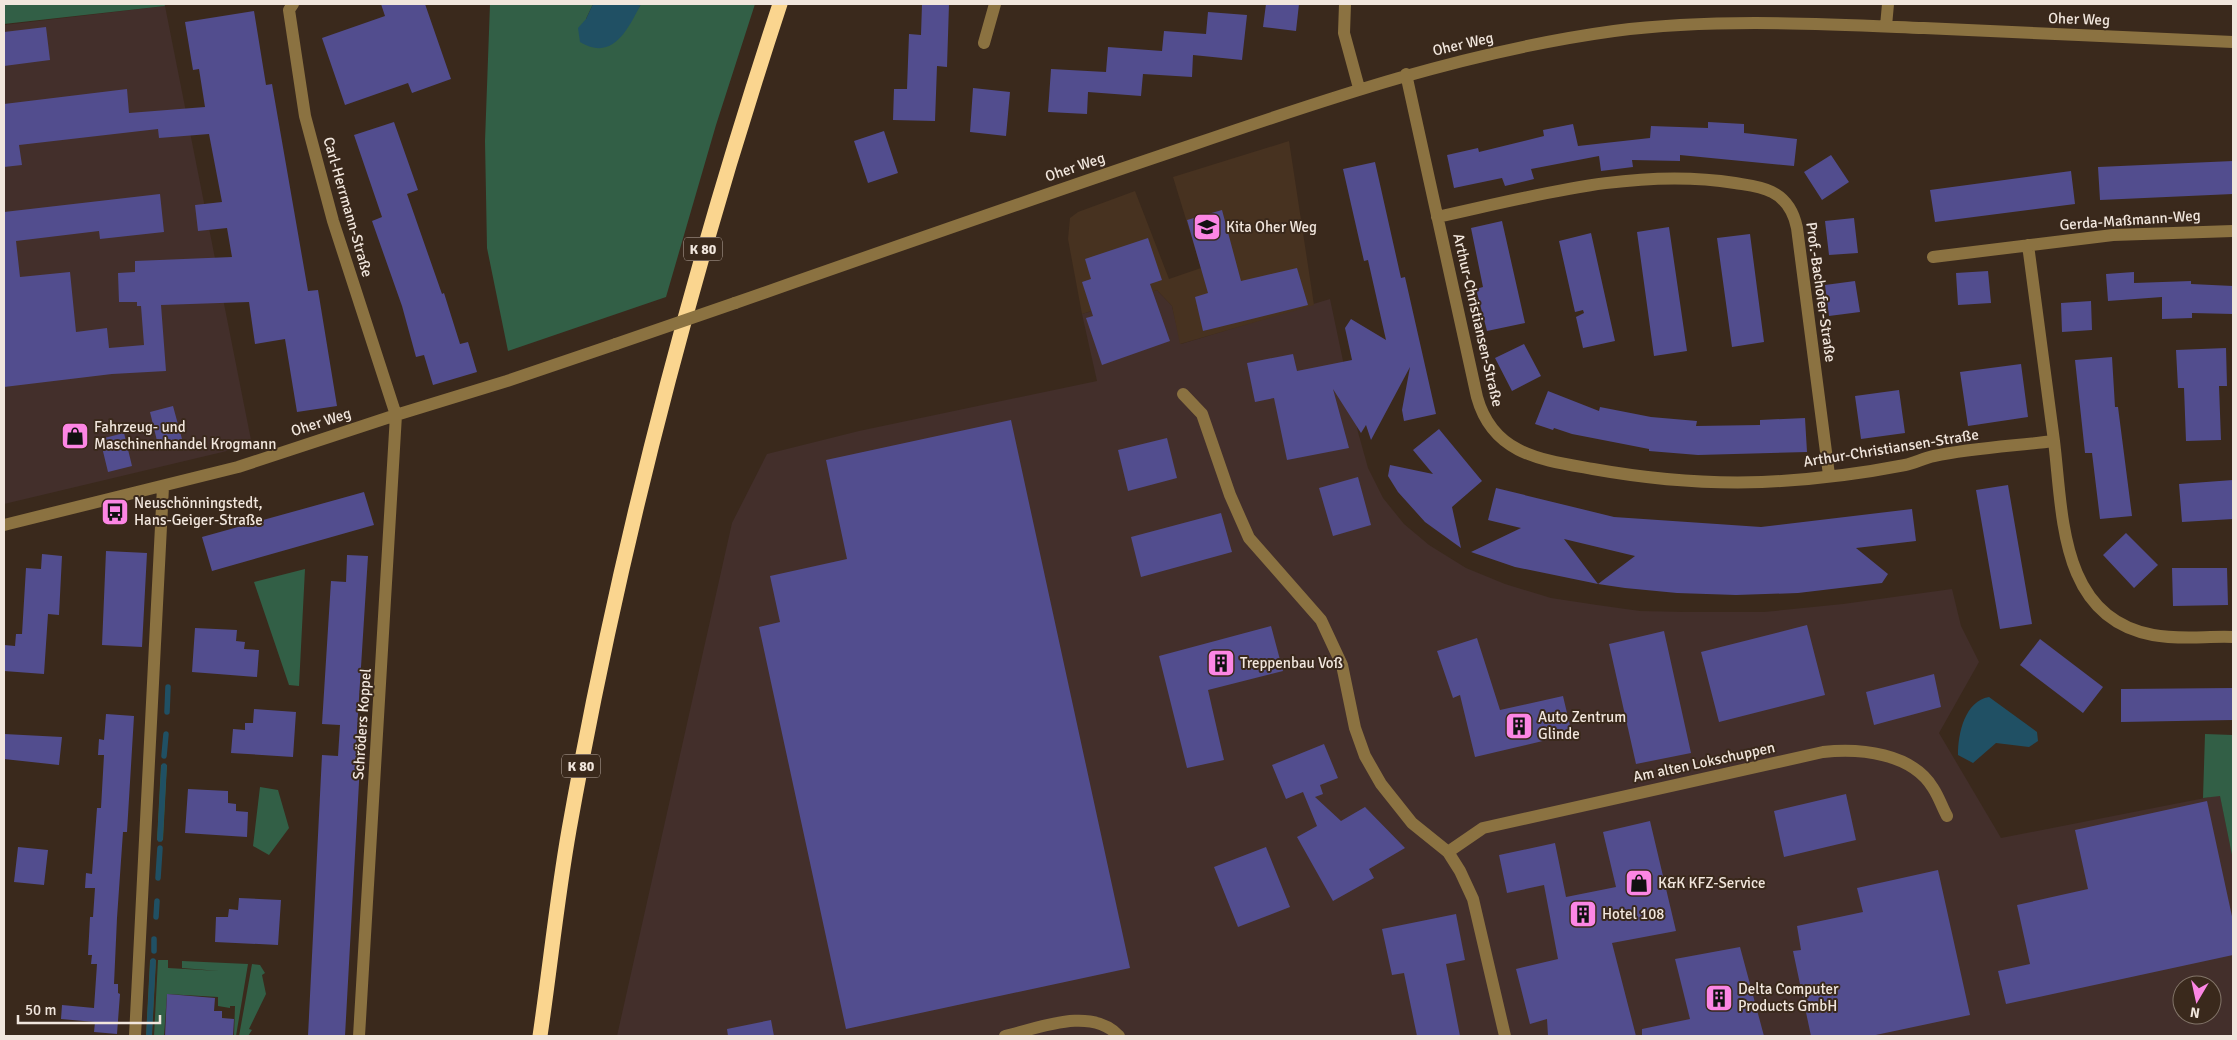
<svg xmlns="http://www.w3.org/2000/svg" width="2237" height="1040" font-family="Signika,sans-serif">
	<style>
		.commercial { fill: #432f2b; fill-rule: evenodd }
		.built { fill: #473220 }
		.green { fill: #325f46 }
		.water { fill: #205064 }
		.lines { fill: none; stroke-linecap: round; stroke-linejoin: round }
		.stream { stroke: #205064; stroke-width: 5.5 }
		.building { fill: #524d8e }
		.minor { stroke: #8b7241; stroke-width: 12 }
		.highway { stroke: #fad58f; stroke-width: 15 }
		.minor-bridge { stroke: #8b7241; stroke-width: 12 }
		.labels { text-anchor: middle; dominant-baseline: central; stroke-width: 4; stroke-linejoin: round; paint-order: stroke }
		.shield { fill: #3a291c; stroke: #baada3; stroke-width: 1 }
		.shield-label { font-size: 14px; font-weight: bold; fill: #f1e6dd }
		.street-label { font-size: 15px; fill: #f1e6dd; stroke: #3a291c }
		.poi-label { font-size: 15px; fill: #f1e6dd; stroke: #3a291c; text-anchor: start }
	</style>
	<rect width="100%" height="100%" fill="#3a291c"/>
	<path class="commercial" d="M165,6L252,445L4,504V25Z
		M1157,290L1172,306L1181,344L1330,299L1358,432L1368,468L1383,498L1404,524L1429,545L1466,568L1505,584L1551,598L1597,605L1640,611L1684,612H1764L1843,604L1952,589L1961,626L1979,662L1939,733L2001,838L2220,795L2233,860V1036H617L732,523L767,454L859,431L1097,381L1082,314ZM2182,985H2212V1015H2182Z"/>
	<path class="built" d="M1289,141L1314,305L1180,344L1172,306L1157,290L1082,314L1068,239L1070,218L1078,212L1135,191L1169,279L1201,268L1173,177Z"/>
	<path class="green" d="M4,4H164L165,6L4,24Z
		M490,4H593L586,19L623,33L641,4H755L716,125L666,297L508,351L487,248L485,141Z
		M305,569L299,686L289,685L254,582Z
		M2205,734L2233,735V860L2220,796L2203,798Z
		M161,765H167L163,840H157Z
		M260,787L278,790L289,828L269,855L253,846Z
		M150,960H156L152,1036H146Z
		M158,960H168V968L219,971L182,968V961L248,964L236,1036H234L235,1006H230V1008L218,1006V997L167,994L164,1036H154Z
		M252,964L260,965L265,973L262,975L266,994L249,1029L252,1030L248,1036H239Z"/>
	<path class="water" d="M593,4H641C628,29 613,62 580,42L578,28L586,19Z
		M1989,697L2037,732L2038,741L2029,747L1996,743L1973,763L1958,755C1958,733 1965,701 1989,697Z"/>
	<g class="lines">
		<path class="stream" d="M167,712L168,687
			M164,756L166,734
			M160,839L164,766
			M158,878L160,848
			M156,917L157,901
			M154,951V939
			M149,1036L153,961"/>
	</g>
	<path class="building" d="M381,4H425L451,79L412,93L408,83L345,105L322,38L385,16Z
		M922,4H949L947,67L937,66L935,121L893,120L894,89H907L909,34L921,35Z
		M1266,4H1299L1296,31L1263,27Z
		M254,11L266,85L272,84L308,291L318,290L337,406L297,412L285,339L255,344L249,302L161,305L166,371L112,374L4,387V212L160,194L164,232L100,239L99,231L16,241L20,277L70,272L76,332L107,328L109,348L144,345L141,306H137V302H119L118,273L135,272V261L232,257L227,228L198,231L195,205L222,202L209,134L159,138L158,129L19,145L22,165L4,167V104L127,89L129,113L205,107L199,69L193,70L185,22Z
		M1208,12L1247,15L1242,60L1193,55L1192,77L1143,74L1141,96L1088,92L1087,114L1048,112L1051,69L1106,72L1108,47L1162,51L1164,31L1206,34Z
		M46,27L50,60L4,66V32Z
		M973,88L1010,92L1006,136L970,132Z
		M394,122L418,190L407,194L442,294L444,293L460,344L468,342L477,372L433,385L424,355L416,357L402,306L372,221L382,217L354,135Z
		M1708,122L1744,124V133L1797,139L1794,166L1680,155V161L1632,160L1633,167L1601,171L1599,156L1531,169L1534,179L1505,186L1502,178L1454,188L1447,155L1478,148L1479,152L1544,136L1543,130L1573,124L1578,146L1650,138L1651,126L1708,128Z
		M884,131L898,173L868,183L854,141Z
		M1831,155L1849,182L1822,200L1804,172Z
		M2233,161V194L2100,200L2098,167Z
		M1375,162L1401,278L1405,277L1436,414L1404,421L1402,410L1410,367L1371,440L1366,425L1361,433L1333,389L1349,448L1287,460L1274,398L1255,402L1247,363L1293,354L1297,371L1352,360L1345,328L1351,319L1386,340L1368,260L1364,261L1343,169Z
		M2071,171L2075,204L1935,222L1930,190Z
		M1222,210L1241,281L1297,268L1308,305L1203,331L1195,297L1208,293L1187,220Z
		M1854,218L1858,253L1829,255L1825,221Z
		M1502,221L1525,323L1487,331L1476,289L1483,287L1471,228Z
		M1669,227L1687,351L1654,356L1637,232Z
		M1591,233L1615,341L1583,348L1576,317L1584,313L1583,310L1575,312L1559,241Z
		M1750,234L1764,342L1732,347L1717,238Z
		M1148,238L1162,280L1150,284L1170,341L1102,365L1086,318L1093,316L1082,282L1091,279L1085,259Z
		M1988,271L1991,303L1958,305L1956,273Z
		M2134,272V283L2191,281V284L2233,286V314L2192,313V318L2162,319V297L2108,301L2106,274Z
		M1855,281L1860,312L1829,316L1825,285Z
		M2091,301L2092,330L2062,332L2061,303Z
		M1524,344L1541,376L1512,391L1495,358Z
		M2226,348L2227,386H2219L2221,440L2186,441L2184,388H2178L2176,350Z
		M2112,357L2115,407H2118L2132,516L2100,519L2092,453H2085L2075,360Z
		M2021,364L2028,417L1968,426L1960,372Z
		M1899,390L1905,433L1861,439L1855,396Z
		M1548,391L1599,411L1600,407L1651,417L1697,421L1696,426L1760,425V420L1805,418L1807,452L1698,455L1649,451V449L1572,434L1554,428L1553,430L1535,424Z
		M173,406L182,439L158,445L150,412Z
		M1011,420L1130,968L846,1029L759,627L780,622L770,576L847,559L826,460Z
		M1439,429L1482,481L1452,507L1461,548L1425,522L1398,492L1388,476L1390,465L1433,474L1413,450Z
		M124,433L132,466L108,472L100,439Z
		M1167,438L1177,478L1128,491L1118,450Z
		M1358,477L1371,525L1333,536L1319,488Z
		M2233,480V519L2182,522L2179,484Z
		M2008,485L2032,624L2000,629L1976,490Z
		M1496,488L1614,517L1761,527L1912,509L1916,541L1856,548L1888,574L1882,583L1798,593L1736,595L1677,593L1625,588L1598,584L1635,556L1564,539L1598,584L1515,567L1471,552L1521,528L1488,520Z
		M364,492L374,525L212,571L202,537Z
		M1221,513L1232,552L1141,577L1131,537Z
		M2126,533L2158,565L2134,588L2103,555Z
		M106,551L147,553L142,647L102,645Z
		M42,554L62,556L59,615L48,614L44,674L4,671V645L15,646L16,634H22L26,568L41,569Z
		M347,555L368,556L356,746H361L345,1036H308L322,755L338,756L340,725L322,724L331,581L346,582Z
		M2172,568H2227L2228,605L2173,606Z
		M1807,625L1825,695L1719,722L1701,652Z
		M1271,626L1283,671L1208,690L1224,760L1187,768L1159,656Z
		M195,628L237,630L236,641L245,642L244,649L259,650L257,677L192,672Z
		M1664,631L1691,753L1636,764L1609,644Z
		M1477,638L1500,710L1563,696L1572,734L1475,757L1460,695L1453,698L1437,651Z
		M2040,639L2103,687L2083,713L2020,665Z
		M1934,674L1941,707L1874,725L1866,692Z
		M2233,688V720L2121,722V689Z
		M254,709L296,712L293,757L231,753L233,729L245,730V723H253Z
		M106,714L134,716L127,832H123L117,918L114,984H118V993L120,994L117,1034L94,1032L95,1022L61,1019L62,1005L94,1008L97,964H91L92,955H88L90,917H93L95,888H85L86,873L92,874L97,808H101L104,755H98L99,739L104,740Z
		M4,734L62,737L59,765L4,759Z
		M1324,744L1338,778L1320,785L1323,794L1315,797L1341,821L1365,807L1405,848L1369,869L1374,878L1333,901L1297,837L1317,826L1303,792L1286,799L1272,765Z
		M188,789L228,791V803L236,804V811L248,812L247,837L185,833Z
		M1846,794L1856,840L1784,857L1774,811Z
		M2207,801L2233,921V955L2006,1004L1998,971L2030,964L2017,905L2088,889L2075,830Z
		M1650,821L1676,931L1612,943L1636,1036H1548L1547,1019L1530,1024L1516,969L1558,959L1544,885L1507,893L1499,855L1555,843L1566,897L1616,887L1603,832Z
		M18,847L48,850L44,885L14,882Z
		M1266,847L1290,907L1238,927L1214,867Z
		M1938,870L1970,1015L1871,1036H1811L1793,951L1801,950L1797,926L1863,912L1857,888Z
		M239,898L281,900L278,945L215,942L216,917H228L229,909L238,910Z
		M1456,914L1465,960L1446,964L1460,1036H1417L1404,973L1392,975L1382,929Z
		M1740,947L1764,1036H1642V1029L1690,1019L1675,959Z
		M167,994L215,998L214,1011H222V1018L234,1019L233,1036H165Z
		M771,1020L774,1036H728L727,1029Z"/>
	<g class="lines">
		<path class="minor" d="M293,4L289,10L305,116L333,221L396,415L359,1036
			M1345,4L1344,33L1359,88
			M1886,26L1888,4
			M984,43L995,4
			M1406,74L1477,397C1493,455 1542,460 1593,469C1649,479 1705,484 1762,482C1809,480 1859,474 1905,465C1915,463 1924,458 1934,456C1973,448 2014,446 2054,441C2063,514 2059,618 2153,635C2179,640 2207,636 2233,637
			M1437,217C1534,196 1635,167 1735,183C1747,185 1761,186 1772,192C1786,199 1794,213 1797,228L1829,475
			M2028,245L2054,441
			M1933,257L2113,235L2233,231
			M735,303C886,250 1037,197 1189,146C1329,98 1467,51 1614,31C1716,18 1822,24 1924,28C2027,33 2130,37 2233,42
			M1183,394L1202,414L1230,495L1249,538L1321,620L1342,665L1355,728L1365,756L1381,784L1412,823L1448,852L1460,871L1473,899L1505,1036
			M4,525L238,467L396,415L507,381L616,344
			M1448,852L1483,828L1823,752C1860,748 1912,753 1933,788C1939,797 1942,807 1947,816
			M135,1036L163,487
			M1005,1036C1039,1028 1091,1006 1119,1036"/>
		<path class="highway" d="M540,1036C550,968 557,898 569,830C619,549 691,274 780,4"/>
		<path class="minor-bridge" d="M616,344L735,303"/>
	</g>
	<defs>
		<g id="school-square" transform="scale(1.4375)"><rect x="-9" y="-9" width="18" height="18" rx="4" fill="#fc86e4" stroke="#3a291c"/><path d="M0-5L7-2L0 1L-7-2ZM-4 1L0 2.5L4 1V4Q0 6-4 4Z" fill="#111"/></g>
		<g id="shop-square" transform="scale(1.4375)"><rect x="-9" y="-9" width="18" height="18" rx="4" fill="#fc86e4" stroke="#3a291c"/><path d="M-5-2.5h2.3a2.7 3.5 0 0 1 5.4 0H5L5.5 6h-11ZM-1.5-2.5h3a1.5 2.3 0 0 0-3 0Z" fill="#111"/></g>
		<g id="bus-square" transform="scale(1.4375)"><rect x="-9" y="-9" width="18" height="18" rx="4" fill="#fc86e4" stroke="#3a291c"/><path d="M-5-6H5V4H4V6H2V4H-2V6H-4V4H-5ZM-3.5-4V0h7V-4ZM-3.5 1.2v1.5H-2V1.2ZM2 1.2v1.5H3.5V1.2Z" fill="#111"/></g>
		<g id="building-square" transform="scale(1.4375)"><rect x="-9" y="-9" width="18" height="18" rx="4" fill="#fc86e4" stroke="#3a291c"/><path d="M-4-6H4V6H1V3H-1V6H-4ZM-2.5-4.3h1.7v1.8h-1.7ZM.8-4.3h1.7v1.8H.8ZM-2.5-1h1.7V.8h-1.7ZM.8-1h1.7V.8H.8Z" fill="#111"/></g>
	</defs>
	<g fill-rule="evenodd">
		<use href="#school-square" x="1207" y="227"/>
		<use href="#shop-square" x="75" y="436"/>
		<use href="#bus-square" x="115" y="512"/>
		<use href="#building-square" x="1221" y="663"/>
		<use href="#building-square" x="1519" y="726"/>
		<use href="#shop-square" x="1639" y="883"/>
		<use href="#building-square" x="1583" y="914"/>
		<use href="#building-square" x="1719" y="998"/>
	</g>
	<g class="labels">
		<g class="shield">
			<rect x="684" y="237.5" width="38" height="23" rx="4"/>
			<rect x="562" y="754.5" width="38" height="23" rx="4"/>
		</g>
		<g class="shield-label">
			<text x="703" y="249">K 80</text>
			<text x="581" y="766">K 80</text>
		</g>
		<g class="street-label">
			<text transform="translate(2079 19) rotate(2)">Oher Weg</text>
			<text transform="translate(1463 44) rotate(-13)">Oher Weg</text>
			<text transform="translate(1075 167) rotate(-19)">Oher Weg</text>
			<text transform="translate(348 207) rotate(74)">Carl-Herrmann-Straße</text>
			<text transform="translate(2130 220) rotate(-4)">Gerda-Maßmann-Weg</text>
			<text transform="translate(1821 292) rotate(82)">Prof.-Bachofer-Straße</text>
			<text transform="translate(1478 320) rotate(77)">Arthur-Christiansen-Straße</text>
			<text transform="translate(321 422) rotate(-18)">Oher Weg</text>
			<text transform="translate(1891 448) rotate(-9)">Arthur-Christiansen-Straße</text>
			<text transform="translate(362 724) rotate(-86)">Schröders Koppel</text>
			<text transform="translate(1704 762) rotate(-12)">Am alten Lokschuppen</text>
		</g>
		<g class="poi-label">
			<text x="1226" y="227">Kita Oher Weg</text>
			<text x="94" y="427">Fahrzeug- und<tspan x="94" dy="17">Maschinenhandel Krogmann</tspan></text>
			<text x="134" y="503">Neuschönningstedt,<tspan x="134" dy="17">Hans-Geiger-Straße</tspan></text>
			<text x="1240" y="663">Treppenbau Voß</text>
			<text x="1538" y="717">Auto Zentrum<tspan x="1538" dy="17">Glinde</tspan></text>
			<text x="1658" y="883">K&amp;K KFZ-Service</text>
			<text x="1602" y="914">Hotel 108</text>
			<text x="1738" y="989">Delta Computer<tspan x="1738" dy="17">Products GmbH</tspan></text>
		</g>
	</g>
	<rect width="2237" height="1040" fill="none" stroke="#f1e6dd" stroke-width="10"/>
	<g transform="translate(2197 1000) rotate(189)"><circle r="24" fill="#3a291c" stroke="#837569"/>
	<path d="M0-4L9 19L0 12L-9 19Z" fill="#fc86e4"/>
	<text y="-8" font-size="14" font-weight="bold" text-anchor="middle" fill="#f1e6dd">N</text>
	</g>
	<path d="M18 1015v8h142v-8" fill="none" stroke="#f1e6dd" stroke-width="2.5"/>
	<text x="25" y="1015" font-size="15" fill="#f1e6dd" stroke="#3a291c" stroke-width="4" paint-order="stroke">50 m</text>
</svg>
